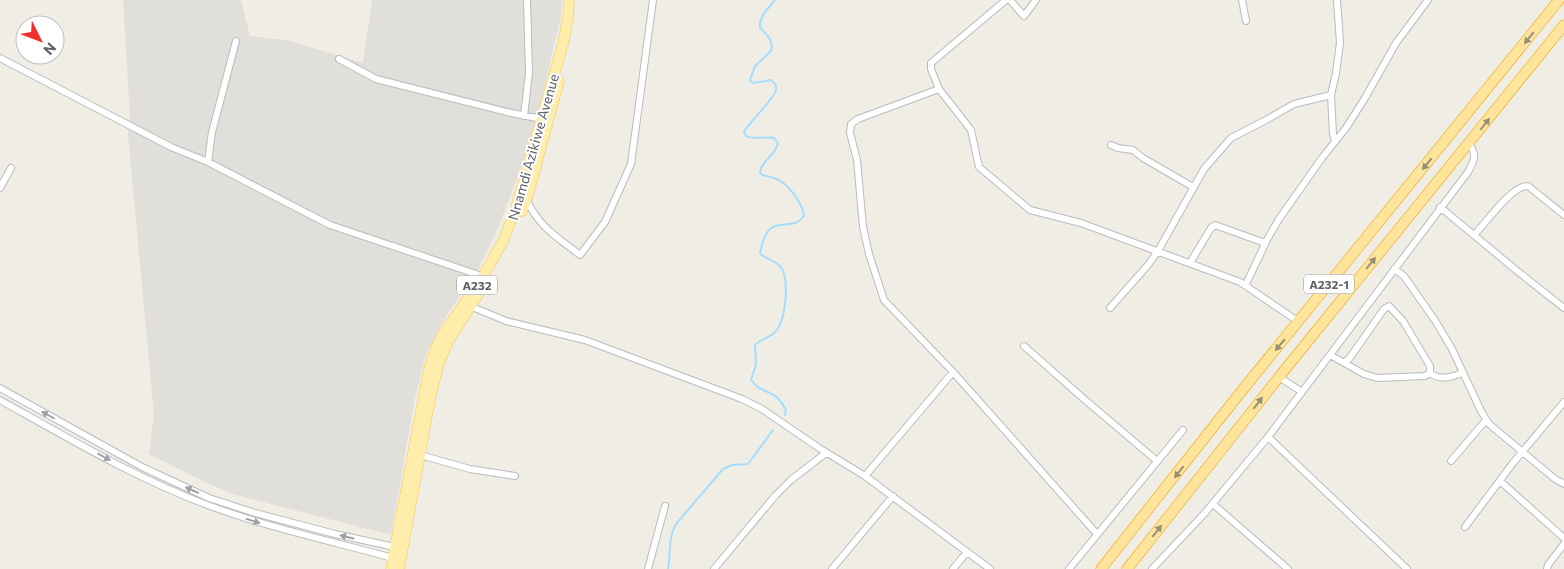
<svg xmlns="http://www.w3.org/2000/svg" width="1564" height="569" font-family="Commissioner,sans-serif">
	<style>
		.industrial { fill: #e1dfd9 }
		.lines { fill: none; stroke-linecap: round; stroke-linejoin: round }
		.stream { stroke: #a6ddff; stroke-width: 2 }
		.minor-casing { stroke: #b8bbbf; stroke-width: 8 }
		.primary-casing { stroke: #f9c355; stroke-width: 11 }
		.trunk-casing { stroke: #f59d00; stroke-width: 11 }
		.minor { stroke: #fff; stroke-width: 6 }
		.primary { stroke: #ffedab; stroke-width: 10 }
		.trunk { stroke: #ffe59c; stroke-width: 10 }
		.oneway { fill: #968f79 }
		.oneway2 { fill: #9ea0a3 }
		.labels { text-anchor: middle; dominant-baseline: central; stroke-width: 4; stroke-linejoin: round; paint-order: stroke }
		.shield { fill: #fff; stroke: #8e9094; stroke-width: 1 }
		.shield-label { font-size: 12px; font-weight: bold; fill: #5d6166 }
		.street-label { font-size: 14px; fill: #5d6166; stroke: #fff }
	</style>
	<rect width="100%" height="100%" fill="#f0ede5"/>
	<path class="industrial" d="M123,0H241L250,36L286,40L363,63L372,0H562L561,16L540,106L521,168L498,228L478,270L448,313L426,354L415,398L391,535L236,495L205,482L149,454L154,414L128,135L130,117Z"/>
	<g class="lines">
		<path class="stream" d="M775,0L764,13L760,22V27L770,39L772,47L771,51L755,66L750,80L753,83L771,80C774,83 777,85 776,90C775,98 750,121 744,132L746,136C753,140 765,136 774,138L778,143C776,156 762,159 760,172L762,175C766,176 771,177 774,178C788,183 802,202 804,216C789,236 768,207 760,254C766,258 775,261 780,266C790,278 786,317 777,330C772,337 761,339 755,345L756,365L751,379C756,388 761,389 770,393C778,396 782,403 786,410L785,415
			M668,569C671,553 668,538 676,524L723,469L732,465L748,464L773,430"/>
		<g class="minor-casing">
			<path id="minor" d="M1006,0L931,63V69L939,89L971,130L979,167L1030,210L1081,223L1240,282L1299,322
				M1010,0L1024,16L1036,0
				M1242,0L1246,21
				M0,58L171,147L208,162L330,225L485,277
				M339,59L376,79L511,113L542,119
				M939,89L858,119L851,124L850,133L857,160L863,227L869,254L884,300L953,372L1097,534
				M524,116L529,73L527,0
				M1335,141L1333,134L1331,95L1336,73L1340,43L1337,0
				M1111,145L1118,148L1133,150L1143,158L1193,187
				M208,162L212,132L236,41
				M0,188L11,168
				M526,199C539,227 557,237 580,255L605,222L631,164L653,0
				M1440,207L1516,270L1564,308
				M1474,235C1485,224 1512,185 1528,186L1564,215
				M1190,263L1211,228L1215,225L1265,243
				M1394,269L1404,276L1436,322L1452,349L1481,411L1489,424L1555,479L1564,484
				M1246,284L1268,238L1279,219L1322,158L1346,128L1365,98L1396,43L1428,0
				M470,306L506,321L585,340L742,399L762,409L819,448L865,476L990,569
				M1110,308L1148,265L1158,251L1204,169L1231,138L1266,120L1294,104L1331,95
				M1024,346L1084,399L1157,461
				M1330,355L1364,374L1377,378L1425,376L1430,373
				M1344,362L1349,359L1384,309L1389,306L1403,321L1430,366V373
				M1430,373C1440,381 1452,377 1462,373
				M1279,377L1302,392
				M0,388L142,467L209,498L252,512L335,534L395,547
				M0,400C68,438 137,479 210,506C270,528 331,541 393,558
				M1268,437L1407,569
				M420,455L470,469L515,476
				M1451,461L1486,420
				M865,476L953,372
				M1500,481L1564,538
				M1213,504L1288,569
				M1465,527L1513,463L1564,402
				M648,569L665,506
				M714,569L775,496L791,480L826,453
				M832,569L893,496
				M953,569L967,552
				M1069,569L1183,430
				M1152,569L1204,514L1268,437L1468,172C1475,159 1477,156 1469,143
				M1547,569L1548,565L1564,544"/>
		</g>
		<g class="primary-casing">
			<path id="primary" d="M522,211L528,195L559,81
				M391,569L429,369L436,347L443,334L481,280L503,241L515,211L563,44L568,17L569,0
				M399,569L431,394L440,360L449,340L486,282"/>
		</g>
		<g class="trunk-casing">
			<path id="trunk" d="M1101,569L1240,393L1559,0
				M1127,569L1283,372L1564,25"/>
		</g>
		<use href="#minor" class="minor"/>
		<use href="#primary" class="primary"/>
		<use href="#trunk" class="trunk"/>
	</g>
	<defs><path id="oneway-solid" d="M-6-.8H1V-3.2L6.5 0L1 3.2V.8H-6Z" transform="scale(1.25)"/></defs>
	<g class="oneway">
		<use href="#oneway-solid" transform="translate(1529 38) rotate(129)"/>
		<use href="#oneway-solid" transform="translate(1485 124) rotate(-51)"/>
		<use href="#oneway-solid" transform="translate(1427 164) rotate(129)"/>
		<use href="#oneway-solid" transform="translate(1371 263) rotate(-51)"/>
		<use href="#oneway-solid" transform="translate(1280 345) rotate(130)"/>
		<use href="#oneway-solid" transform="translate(1258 403) rotate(-52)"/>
		<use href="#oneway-solid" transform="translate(1179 472) rotate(128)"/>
		<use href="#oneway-solid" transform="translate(1157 531) rotate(-52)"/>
	</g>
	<g class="oneway2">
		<use href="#oneway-solid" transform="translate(48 415) rotate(-151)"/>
		<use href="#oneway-solid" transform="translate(104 457) rotate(28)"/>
		<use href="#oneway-solid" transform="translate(192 490) rotate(-156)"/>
		<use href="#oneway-solid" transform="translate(253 521) rotate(18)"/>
		<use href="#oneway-solid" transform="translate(347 537) rotate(-166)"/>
	</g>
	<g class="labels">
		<g class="shield">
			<rect x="1304" y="274.5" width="50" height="19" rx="4"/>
			<rect x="457" y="275.5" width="40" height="19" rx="4"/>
		</g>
		<g class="shield-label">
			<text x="1329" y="284">A232-1</text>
			<text x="477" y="285">A232</text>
		</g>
		<g class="street-label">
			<text transform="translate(533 147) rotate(-74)">Nnamdi Azikiwe Avenue</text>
		</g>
	</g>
	<g transform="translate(40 40) rotate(132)"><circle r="24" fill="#ffffff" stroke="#bec0c2"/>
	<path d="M0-4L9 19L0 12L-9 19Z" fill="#f22f29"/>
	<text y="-8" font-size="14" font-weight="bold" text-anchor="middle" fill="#5d6166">N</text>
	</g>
</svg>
